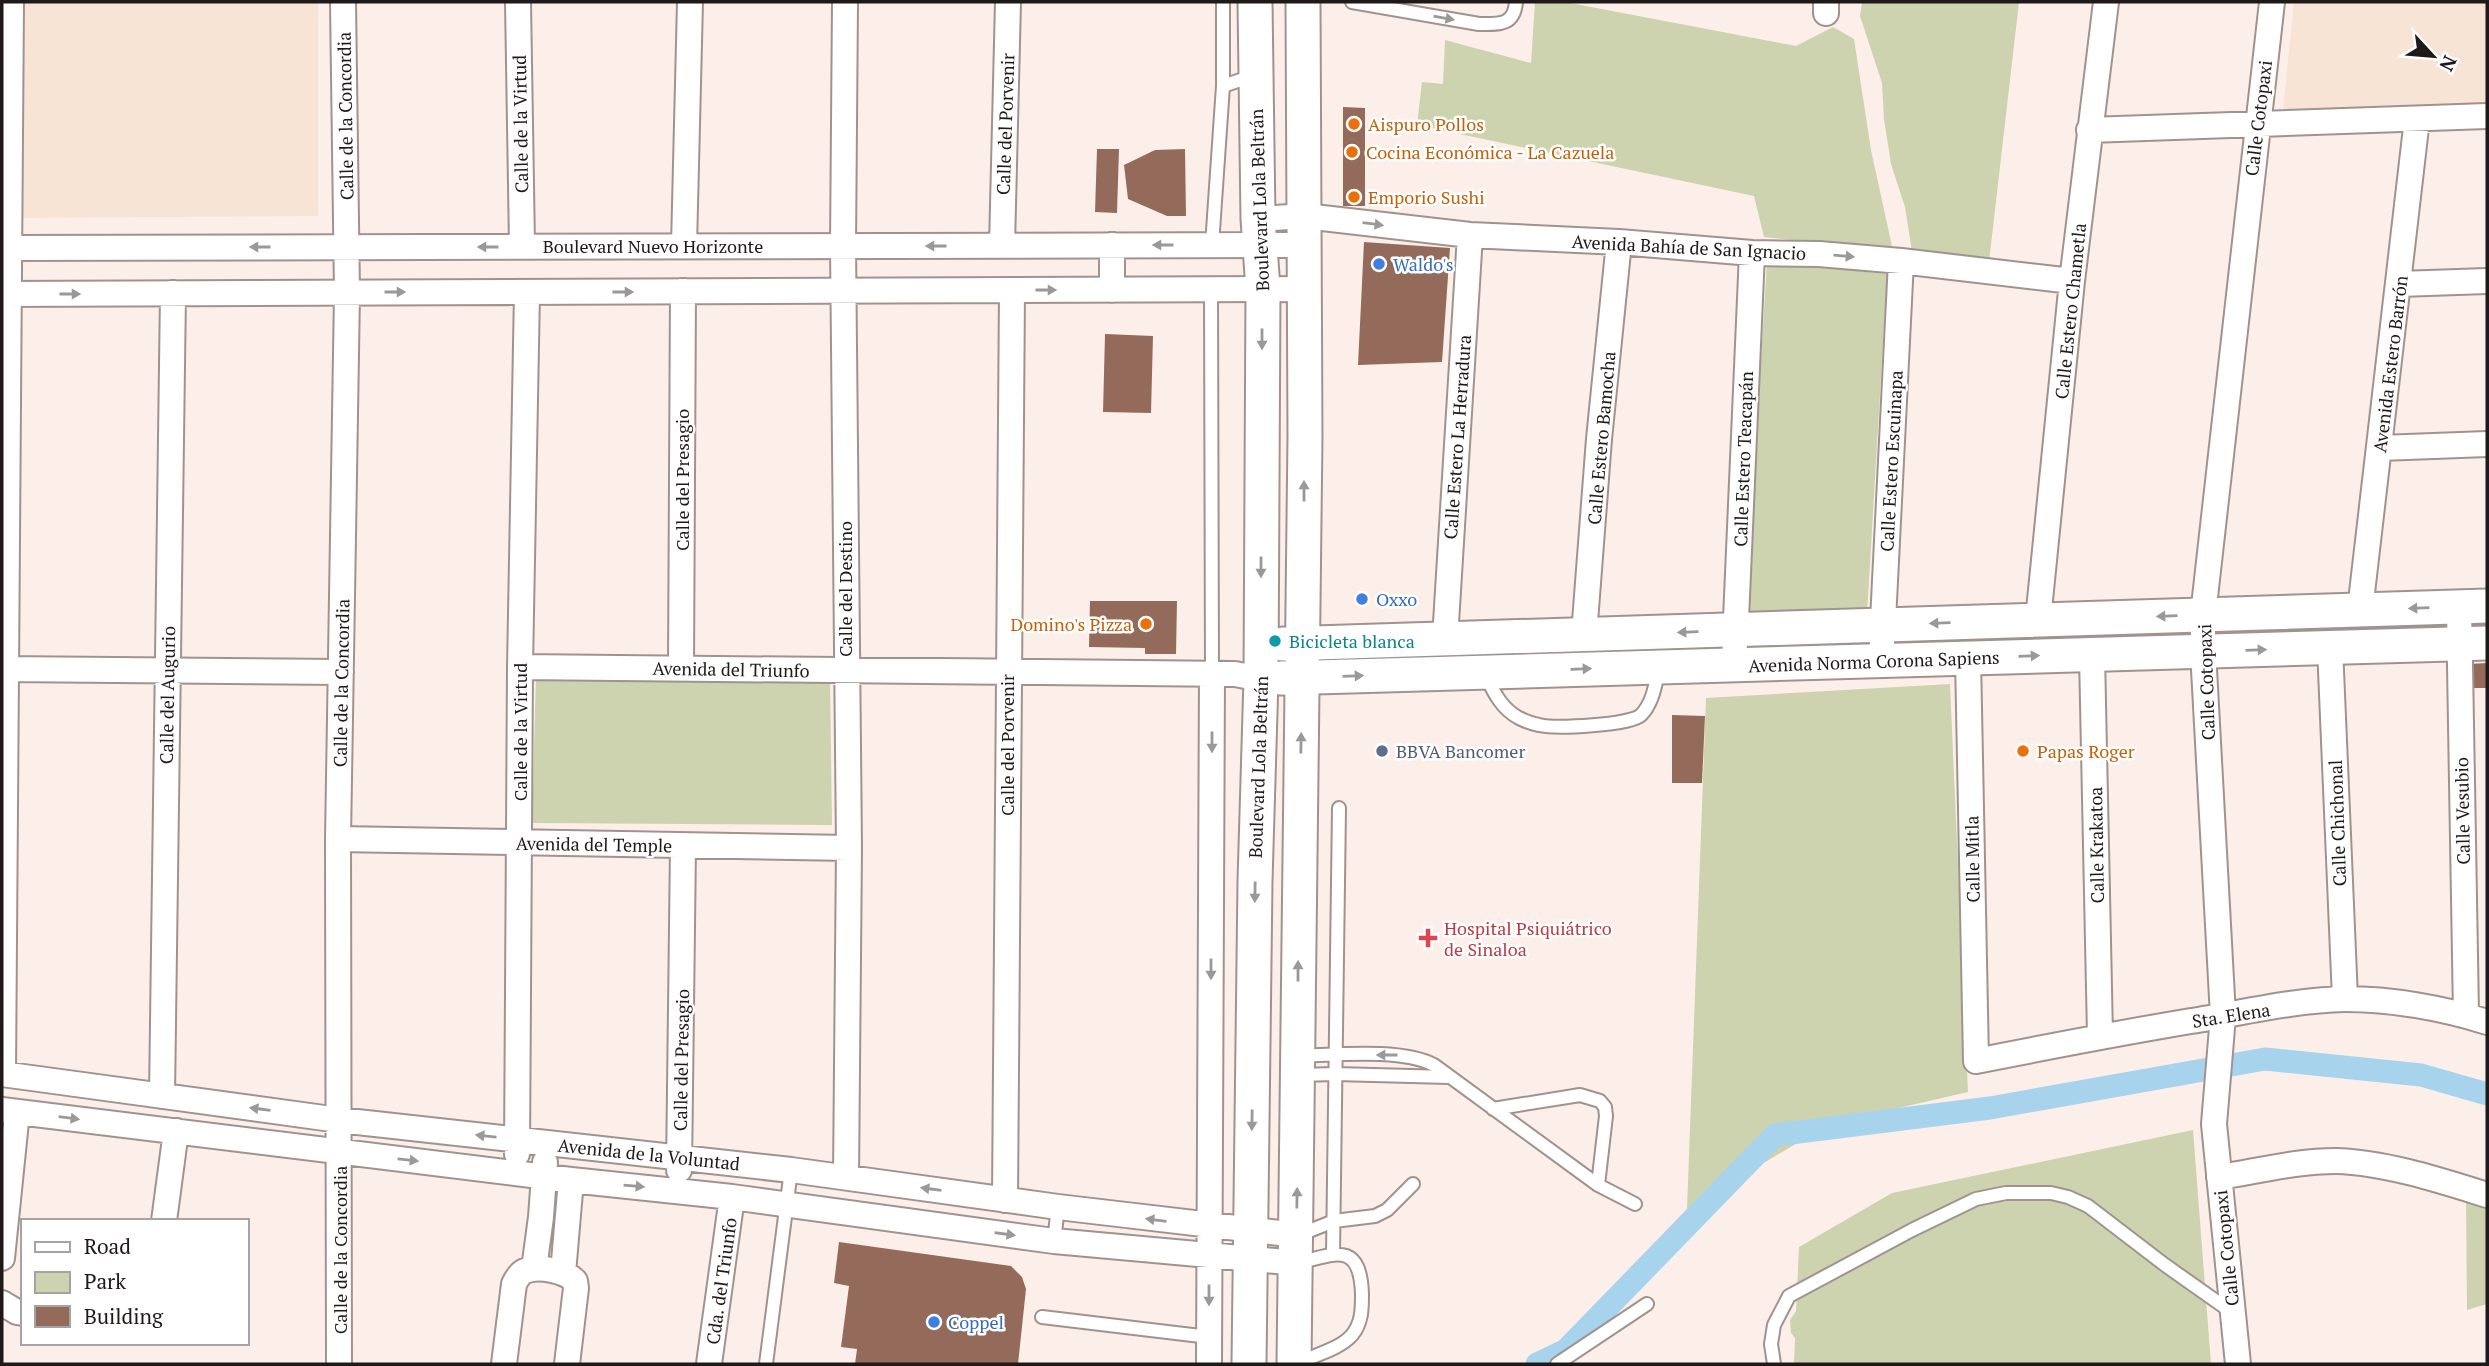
<svg xmlns="http://www.w3.org/2000/svg" width="2489" height="1366" font-family="'PT Serif',serif">
	<style>
		.education { fill: #f7e4d4 }
		.green { fill: #ccd3ae }
		.lines { fill: none; stroke-linecap: round; stroke-linejoin: round }
		.canal { stroke: #a8d3ed; stroke-width: 23 }
		.building { fill: #946b5b }
		.lane-casing { stroke: #a0938f; stroke-width: 16 }
		.street-casing { stroke: #a0938f; stroke-width: 28 }
		.secondary-casing { stroke: #a0938f; stroke-width: 37 }
		.lane { stroke: #fff; stroke-width: 12 }
		.street { stroke: #fff; stroke-width: 24 }
		.secondary { stroke: #fff; stroke-width: 33 }
		.oneway { fill: #9a9898 }
		.food-dot { fill: #e8710a; stroke: #fff; stroke-width: 2.5 }
		.shop-dot { fill: #3f7fe0; stroke: #fff; stroke-width: 2.5 }
		.culture-dot { fill: #0f9aa8; stroke: #fff; stroke-width: 2.5 }
		.service-dot { fill: #5c6f8a; stroke: #fff; stroke-width: 2.5 }
		.health-dot { fill: #e0444e; stroke: #fff; stroke-width: 2.5 }
		.labels { text-anchor: middle; dominant-baseline: central; stroke-width: 5; stroke-linejoin: round; paint-order: stroke }
		.street-label { font-size: 18px; fill: #1f1a19; stroke: #fff }
		.food-label { font-size: 18px; fill: #c56008; stroke: #fff; text-anchor: start }
		.shop-label { font-size: 18px; fill: #366cbe; stroke: #fff; text-anchor: start }
		.culture-label { font-size: 18px; fill: #0d838f; stroke: #fff; text-anchor: start }
		.service-label { font-size: 18px; fill: #4e5e75; stroke: #fff; text-anchor: start }
		.health-label { font-size: 18px; fill: #be3a42; stroke: #fff; text-anchor: start }
	</style>
	<rect width="100%" height="100%" fill="#fcefea"/>
	<path class="education" d="M19,2H318V216L21,218Z
		M2294,2H2487V105L2283,109Z"/>
	<path class="green" d="M1535,2H1565L1796,46L1833,27L1854,39L1871,150L1893,251L1764,237L1754,196L1417,125L1422,82L1443,84L1445,40L1531,63Z
		M1862,2H2019L1989,262L1912,252L1905,207L1891,164L1884,119L1882,83L1860,16Z
		M1767,262L1887,274L1867,615L1745,618Z
		M536,676L830,678L832,825L532,823Z
		M1950,684L1968,1092L1829,1124L1687,1209L1706,698Z
		M2193,1130L2211,1364H1794L1795,1338L1791,1333L1790,1320L1796,1311L1799,1247L1892,1193Z
		M2466,1198L2487,1206V1304L2467,1310Z"/>
	<g class="lines">
		<path class="canal" d="M1537,1364L1566,1350L1775,1135L1990,1108L2265,1059L2421,1075L2487,1094"/>
	</g>
	<path class="building" d="M1343,107L1365,108V206H1343Z
		M1097,149H1119L1117,213L1095,212Z
		M1185,149L1186,216H1167L1128,199L1124,165L1155,150Z
		M1364,242L1450,248L1442,362L1358,365Z
		M1105,334L1153,336L1151,413L1103,412Z
		M1090,601H1177L1176,654H1145V648L1089,647Z
		M2487,663V688H2469V664Z
		M1672,715L1705,716L1702,783H1672Z
		M839,1242L1011,1266L1022,1277L1026,1289L1018,1364H855L857,1349L841,1347L849,1286L834,1283Z"/>
	<g class="lines">
		<g class="lane-casing">
			<path id="lane" d="M1223,2V86
				M1352,2L1479,24C1499,24 1514,26 1516,2
				M1212,245L1223,86L1255,75
				M1211,289L1212,673
				M1486,676C1494,693 1502,709 1519,718C1525,721 1533,724 1539,725C1556,729 1631,725 1641,715C1653,703 1655,685 1659,669
				M1298,1056C1336,1055 1401,1048 1434,1065L1598,1185L1635,1204
				M1299,1075L1335,1074L1449,1077
				M1493,1109L1580,1095L1600,1101L1605,1107L1606,1116L1598,1185
				M1299,1235L1334,1221L1375,1216L1387,1210L1413,1184
				M1054,1241L1058,1207
				M1333,1254L1339,808
				M1298,1263C1337,1253 1360,1242 1362,1294C1362,1309 1362,1323 1352,1335C1340,1349 1315,1355 1298,1363
				M1042,1317L1209,1337
				M766,1364L791,1170
				M1557,1364L1647,1304
				M1774,1364L1771,1344L1774,1325L1789,1296L1912,1230L1976,1199L2006,1193H2051L2068,1197L2088,1206L2165,1265L2233,1313"/>
		</g>
		<g class="street-casing">
			<path id="street" d="M518,2L522,246
				M845,2L843,246L849,848L846,1177
				M1826,13V2
				M2089,130L2487,116
				M1258,219L1305,216L1470,235L1619,242L1752,253L1819,254L1901,261L2072,281
				M1112,245V290
				M684,246L690,2
				M1002,246L1008,2
				M2,248L1305,245
				M2399,284L2487,281
				M2,294L1303,289
				M2380,448L2487,444
				M2459,607L2466,1015
				M2360,610L2417,119
				M2038,620L2072,281L2106,2
				M1584,635L1599,439L1619,242
				M1445,639L1470,235
				M2330,647L2345,999
				M2092,655L2100,1036
				M1968,658L1976,1061C2047,1047 2119,1033 2191,1021C2242,1013 2294,1000 2345,999C2391,999 2443,1008 2487,1022
				M1881,661L1901,261
				M1734,665L1752,253
				M520,667L1235,674L1261,679
				M681,668L683,291
				M2,669L341,672
				M338,839L849,848
				M2,1074L339,1120L791,1170L1058,1207L1297,1235
				M3,1074L11,2
				M162,1096L173,293
				M2,1110L571,1180L732,1197L1054,1241L1297,1263
				M517,1154L520,667L527,292
				M679,1170L683,846
				M2219,1177C2258,1171 2297,1161 2336,1161C2384,1162 2442,1181 2487,1195
				M1005,1200L1012,290
				M164,1221L176,1131
				M2,1258L17,1112
				M534,1269L541,1217L545,1162
				M563,1273L571,1180
				M2,1303L17,1312L23,1313
				M339,1364L338,839L347,293L343,2
				M504,1364L514,1284C517,1278 520,1273 525,1271C539,1265 566,1271 575,1281L576,1288L567,1364
				M709,1364L732,1197
				M1209,1364L1212,673
				M2238,1364L2214,1124L2223,1016L2203,651V615L2272,2"/>
		</g>
		<g class="secondary-casing">
			<path id="secondary" d="M1283,644L2487,606
				M1281,678L2487,643
				M1249,1364L1255,881L1261,679L1263,289L1258,219L1255,2
				M1294,1364L1305,436L1303,2"/>
		</g>
		<use href="#lane" class="lane"/>
		<use href="#street" class="street"/>
		<use href="#secondary" class="secondary"/>
	</g>
	<defs><path id="oneway-solid" d="M-6-.8H1V-3.2L6.5 0L1 3.2V.8H-6Z" transform="scale(1.75)"/></defs>
	<g class="oneway">
		<use href="#oneway-solid" transform="translate(1444 18) rotate(10)"/>
		<use href="#oneway-solid" transform="translate(1373 224) rotate(7)"/>
		<use href="#oneway-solid" transform="translate(1163 245) rotate(180)"/>
		<use href="#oneway-solid" transform="translate(936 246) rotate(180)"/>
		<use href="#oneway-solid" transform="translate(260 247) rotate(180)"/>
		<use href="#oneway-solid" transform="translate(488 247) rotate(180)"/>
		<use href="#oneway-solid" transform="translate(1844 256) rotate(5)"/>
		<use href="#oneway-solid" transform="translate(1046 290)"/>
		<use href="#oneway-solid" transform="translate(395 292)"/>
		<use href="#oneway-solid" transform="translate(623 292)"/>
		<use href="#oneway-solid" transform="translate(70 294)"/>
		<use href="#oneway-solid" transform="translate(1262 339) rotate(90)"/>
		<use href="#oneway-solid" transform="translate(1304 491) rotate(-90)"/>
		<use href="#oneway-solid" transform="translate(1261 567) rotate(90)"/>
		<use href="#oneway-solid" transform="translate(2419 608) rotate(178)"/>
		<use href="#oneway-solid" transform="translate(2167 616) rotate(178)"/>
		<use href="#oneway-solid" transform="translate(1940 623) rotate(178)"/>
		<use href="#oneway-solid" transform="translate(1688 632) rotate(178)"/>
		<use href="#oneway-solid" transform="translate(2256 650) rotate(-2)"/>
		<use href="#oneway-solid" transform="translate(2029 656) rotate(-2)"/>
		<use href="#oneway-solid" transform="translate(1581 669) rotate(-2)"/>
		<use href="#oneway-solid" transform="translate(1353 676) rotate(-2)"/>
		<use href="#oneway-solid" transform="translate(1212 742) rotate(90)"/>
		<use href="#oneway-solid" transform="translate(1301 743) rotate(-89)"/>
		<use href="#oneway-solid" transform="translate(1255 892) rotate(91)"/>
		<use href="#oneway-solid" transform="translate(1211 969) rotate(90)"/>
		<use href="#oneway-solid" transform="translate(1298 971) rotate(-90)"/>
		<use href="#oneway-solid" transform="translate(1387 1055) rotate(-180)"/>
		<use href="#oneway-solid" transform="translate(260 1109) rotate(-172)"/>
		<use href="#oneway-solid" transform="translate(69 1118) rotate(7)"/>
		<use href="#oneway-solid" transform="translate(1252 1120) rotate(91)"/>
		<use href="#oneway-solid" transform="translate(486 1136) rotate(-174)"/>
		<use href="#oneway-solid" transform="translate(408 1160) rotate(6)"/>
		<use href="#oneway-solid" transform="translate(634 1186) rotate(5)"/>
		<use href="#oneway-solid" transform="translate(931 1189) rotate(-172)"/>
		<use href="#oneway-solid" transform="translate(1297 1198) rotate(-89)"/>
		<use href="#oneway-solid" transform="translate(1156 1220) rotate(-173)"/>
		<use href="#oneway-solid" transform="translate(1005 1234) rotate(8)"/>
		<use href="#oneway-solid" transform="translate(1209 1295) rotate(90)"/>
	</g>
	<g class="food-dot">
		<circle cx="1354" cy="124" r="7"/>
		<circle cx="1352" cy="152" r="7"/>
		<circle cx="1354" cy="197" r="7"/>
		<circle cx="1146" cy="624" r="7"/>
		<circle cx="2023" cy="751" r="7"/>
	</g>
	<g class="shop-dot">
		<circle cx="1379" cy="264" r="7"/>
		<circle cx="1362" cy="599" r="7"/>
		<circle cx="934" cy="1322" r="7"/>
	</g>
	<circle class="culture-dot" cx="1275" cy="641" r="7"/>
	<circle class="service-dot" cx="1382" cy="751" r="7"/>
	<path class="health-dot" d="M1424.5 927.5h7v7h7v7h-7v7h-7v-7h-7v-7h7z"/>
	<g class="labels">
		<g class="street-label">
			<text transform="translate(345 116) rotate(-91)">Calle de la Concordia</text>
			<text transform="translate(2258 118) rotate(-83)">Calle Cotopaxi</text>
			<text transform="translate(520 124) rotate(-91)">Calle de la Virtud</text>
			<text transform="translate(1005 124) rotate(-88)">Calle del Porvenir</text>
			<text transform="translate(1259 200) rotate(-92)">Boulevard Lola Beltrán</text>
			<text x="653" y="246">Boulevard Nuevo Horizonte</text>
			<text transform="translate(1689 247) rotate(3)">Avenida Bahía de San Ignacio</text>
			<text transform="translate(2070 311) rotate(-84)">Calle Estero Chametla</text>
			<text transform="translate(2390 364) rotate(-83)">Avenida Estero Barrón</text>
			<text transform="translate(1457 437) rotate(-86)">Calle Estero La Herradura</text>
			<text transform="translate(1601 438) rotate(-85)">Calle Estero Bamocha</text>
			<text transform="translate(1743 459) rotate(-88)">Calle Estero Teacapán</text>
			<text transform="translate(1891 461) rotate(-87)">Calle Estero Escuinapa</text>
			<text transform="translate(682 480) rotate(-90)">Calle del Presagio</text>
			<text transform="translate(845 589) rotate(-90)">Calle del Destino</text>
			<text transform="translate(1874 661) rotate(-2)">Avenida Norma Corona Sapiens</text>
			<text transform="translate(731 669) rotate(1)">Avenida del Triunfo</text>
			<text transform="translate(2206 682) rotate(-92)">Calle Cotopaxi</text>
			<text transform="translate(341 683) rotate(-89)">Calle de la Concordia</text>
			<text transform="translate(167 695) rotate(-89)">Calle del Augurio</text>
			<text transform="translate(520 732) rotate(-90)">Calle de la Virtud</text>
			<text transform="translate(1007 745) rotate(-90)">Calle del Porvenir</text>
			<text transform="translate(1258 767) rotate(-88)">Boulevard Lola Beltrán</text>
			<text transform="translate(2462 811) rotate(-91)">Calle Vesubio</text>
			<text transform="translate(2337 823) rotate(-92)">Calle Chichonal</text>
			<text transform="translate(594 844) rotate(1)">Avenida del Temple</text>
			<text transform="translate(2096 845) rotate(-91)">Calle Krakatoa</text>
			<text transform="translate(1972 859) rotate(-91)">Calle Mitla</text>
			<text transform="translate(2231 1015) rotate(-9)">Sta. Elena</text>
			<text transform="translate(681 1060) rotate(-89)">Calle del Presagio</text>
			<text transform="translate(649 1154) rotate(6)">Avenida de la Voluntad</text>
			<text transform="translate(2226 1248) rotate(-96)">Calle Cotopaxi</text>
			<text transform="translate(340 1250) rotate(-90)">Calle de la Concordia</text>
			<text transform="translate(721 1281) rotate(-82)">Cda. del Triunfo</text>
		</g>
		<g class="food-label">
			<text x="1368" y="124">Aispuro Pollos</text>
			<text x="1366" y="152">Cocina Económica - La Cazuela</text>
			<text x="1368" y="197">Emporio Sushi</text>
			<text x="1132" y="624" text-anchor="end">Domino's Pizza</text>
			<text x="2037" y="751">Papas Roger</text>
		</g>
		<g class="shop-label">
			<text x="1393" y="264">Waldo's</text>
			<text x="1376" y="599">Oxxo</text>
			<text x="948" y="1322">Coppel</text>
		</g>
		<g class="culture-label">
			<text x="1289" y="641">Bicicleta blanca</text>
		</g>
		<g class="service-label">
			<text x="1396" y="751">BBVA Bancomer</text>
		</g>
		<g class="health-label">
			<text x="1444" y="928">Hospital Psiquiátrico<tspan x="1444" dy="21">de Sinaloa</tspan></text>
		</g>
	</g>
	<rect width="2489" height="1366" fill="none" stroke="#1f1a19" stroke-width="7"/>
	<rect x="21" y="1219" width="228" height="126" fill="#ffffff" stroke="#a5a3a3" stroke-width="2"/>
	<rect x="35" y="1242" width="35" height="10" fill="#ffffff" stroke="#a5a3a3" stroke-width="2"/>
	<text x="84" y="1254" font-size="21" fill="#1f1a19">Road</text>
	<rect x="35" y="1272" width="35" height="21" fill="#ccd3ae" stroke="#a5a3a3" stroke-width="2"/>
	<text x="84" y="1289" font-size="21" fill="#1f1a19">Park</text>
	<rect x="35" y="1306" width="35" height="21" fill="#946b5b" stroke="#a5a3a3" stroke-width="2"/>
	<text x="84" y="1324" font-size="21" fill="#1f1a19">Building</text>
	<g transform="translate(2433 56) rotate(116)" stroke="#ffffff" stroke-width="5" paint-order="stroke">
	<path d="M0-5L12 26L0 18L-12 26Z" fill="#1f1a19"/>
	<text y="-10" font-size="19" font-weight="bold" text-anchor="middle" fill="#1f1a19">N</text>
	</g>
</svg>
